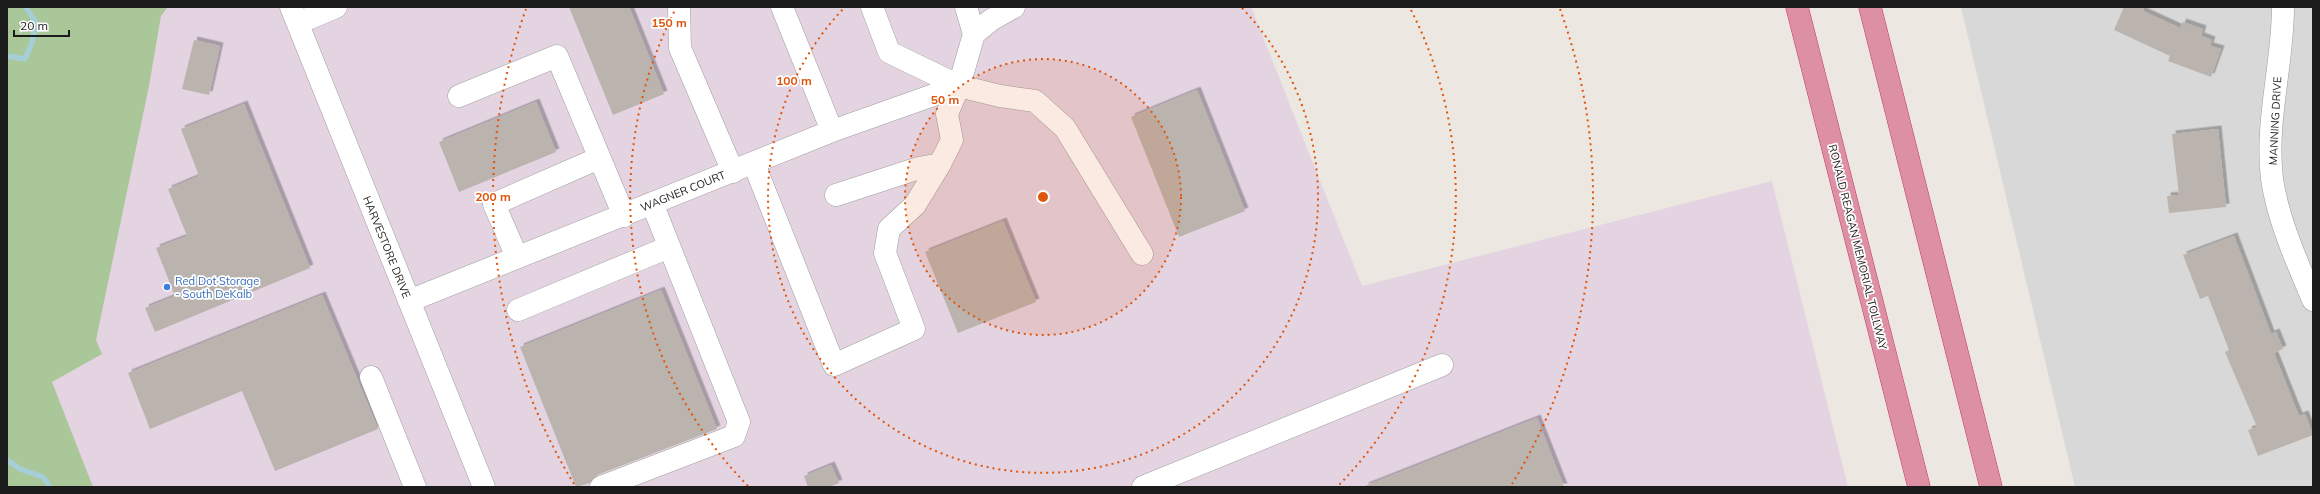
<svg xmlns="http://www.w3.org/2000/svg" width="2320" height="494" font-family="Mulish,sans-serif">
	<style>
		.residential { fill: #d9d8d8 }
		.industrial { fill: #e4d4e2 }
		.forest { fill: #aac799 }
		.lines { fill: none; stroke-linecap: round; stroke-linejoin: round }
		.stream { stroke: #a5ced6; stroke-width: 5.5 }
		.building { fill: #bbb3ae; filter: url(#shadow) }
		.minor-casing { stroke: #9f9f9f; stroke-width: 23 }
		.highway-casing { stroke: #c43370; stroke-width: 23 }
		.minor { stroke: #fff; stroke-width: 22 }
		.highway { stroke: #dd8fa3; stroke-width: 22 }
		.ring { fill: none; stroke: #de560d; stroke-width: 2; stroke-dasharray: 2 4 }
		.shop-dot { fill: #3f7fe0; stroke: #fff; stroke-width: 1.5 }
		.labels { text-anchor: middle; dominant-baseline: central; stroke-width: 3.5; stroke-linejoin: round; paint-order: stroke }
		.street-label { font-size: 11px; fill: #1b1b1b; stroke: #fff }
		.shop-label { font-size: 11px; fill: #366cbe; stroke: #fff; text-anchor: start }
		.centre { fill: #de560d; stroke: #fff; stroke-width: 2 }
		.ring-label { font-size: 12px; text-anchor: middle; font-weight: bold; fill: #de560d; stroke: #fff; stroke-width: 3.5; stroke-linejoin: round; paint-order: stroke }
	</style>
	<defs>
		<filter id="shadow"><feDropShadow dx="3.5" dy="-3.5" stdDeviation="0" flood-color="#0004"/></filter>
	</defs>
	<rect width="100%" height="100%" fill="#ece7e1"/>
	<path class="residential" d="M1961,7H2313V487H2075Z"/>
	<path class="industrial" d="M7,7H1251L1362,286L1772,181L1848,487H7Z"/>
	<path class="forest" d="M7,7H168L161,16L149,86L96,340L102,354L52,382L93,487H7Z"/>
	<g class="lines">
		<path class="stream" d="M7,56L25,59L32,43L36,23L26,7
			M7,460L20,469L43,477L50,487"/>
	</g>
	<path class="building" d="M569,7H629L664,94L613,115Z
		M2124,7H2144L2143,11L2180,28L2183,22L2203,29L2201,36L2212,40L2210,46L2221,49L2211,77L2168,61L2170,56L2114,30Z
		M194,40L220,46L209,95L182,89Z
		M1197,90L1245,211L1179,237L1131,117Z
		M536,102L556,152L459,192L439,142Z
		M244,104L310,268L155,332L145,308L175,296L156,248L187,236L168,189L199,176L181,129Z
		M2218,129L2226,207L2169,213L2167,196L2179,195L2172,134Z
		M1003,221L1036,302L958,333L925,252Z
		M2234,236L2271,334L2276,332L2283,349L2274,353L2299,416L2305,414L2313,435L2258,456L2248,430L2257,427L2225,352L2229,350L2208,296L2200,299L2183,255Z
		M661,290L717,429L597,475L590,483L576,487L520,347Z
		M322,295L378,429L275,471L242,391L150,429L128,373Z
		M1537,418L1564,487H1365V486Z
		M831,465L839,483L829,487H808L804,476Z"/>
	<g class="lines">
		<g class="minor-casing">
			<path id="minor" d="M291,7L484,487
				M679,7L680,48L733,172
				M782,7L832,131
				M872,7L889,52L959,86L1000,96L1035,101L1065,128L1142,254
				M2283,7C2283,64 2265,122 2272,179C2278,220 2297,262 2313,300
				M298,23L336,7
				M974,34L991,20L1014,7
				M459,96L557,56L624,216
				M754,164L834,365L914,329L885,253L889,229L915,205L940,164L952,140L947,114L959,86L974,34L966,7
				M836,195L919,168L940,164
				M517,257L494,204L599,158
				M409,301L832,131L959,86
				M518,310L669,247
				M371,377L415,487
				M601,487L734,436L739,422L652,203
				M1143,487L1442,365"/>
		</g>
		<g class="highway-casing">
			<path id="highway" d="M1797,7L1919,487
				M1870,7L1991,487"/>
		</g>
		<use href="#minor" class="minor"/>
		<use href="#highway" class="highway"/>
	</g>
	<circle cx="1043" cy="197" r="138" fill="#de560d" fill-opacity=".12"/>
	<g class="ring">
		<circle cx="1043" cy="197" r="138"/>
		<path d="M1242 8A275 275 0 1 1 844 8"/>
		<path d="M748 486A413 413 0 0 1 675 10M1411 10A413 413 0 0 1 1338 486"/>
		<path d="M574 484A550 550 0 0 1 526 9M1560 9A550 550 0 0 1 1512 484"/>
	</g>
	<circle class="shop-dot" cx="167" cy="287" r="4"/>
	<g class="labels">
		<g class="street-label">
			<text transform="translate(2275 121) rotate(-87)">MANNING DRIVE</text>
			<text transform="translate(683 191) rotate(-22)">WAGNER COURT</text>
			<text transform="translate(387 247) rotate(68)">HARVESTORE DRIVE</text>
			<text transform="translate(1858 247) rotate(76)">RONALD REAGAN MEMORIAL TOLLWAY</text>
		</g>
		<g class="shop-label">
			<text x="175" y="281">Red Dot Storage<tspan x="175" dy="13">- South DeKalb</tspan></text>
		</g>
	</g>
	<circle cx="1043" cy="197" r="6" class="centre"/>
	<g class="ring-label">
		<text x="669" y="27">150 m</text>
		<text x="794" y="85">100 m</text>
		<text x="945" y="104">50 m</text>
		<text x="493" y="201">200 m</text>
	</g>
	<rect width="2320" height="494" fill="none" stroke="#1b1b1b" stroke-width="16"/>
	<path d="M14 30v6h55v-6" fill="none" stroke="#1b1b1b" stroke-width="2"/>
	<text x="20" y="30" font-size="12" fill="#1b1b1b" stroke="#ffffff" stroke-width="3" paint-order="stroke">20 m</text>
</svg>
